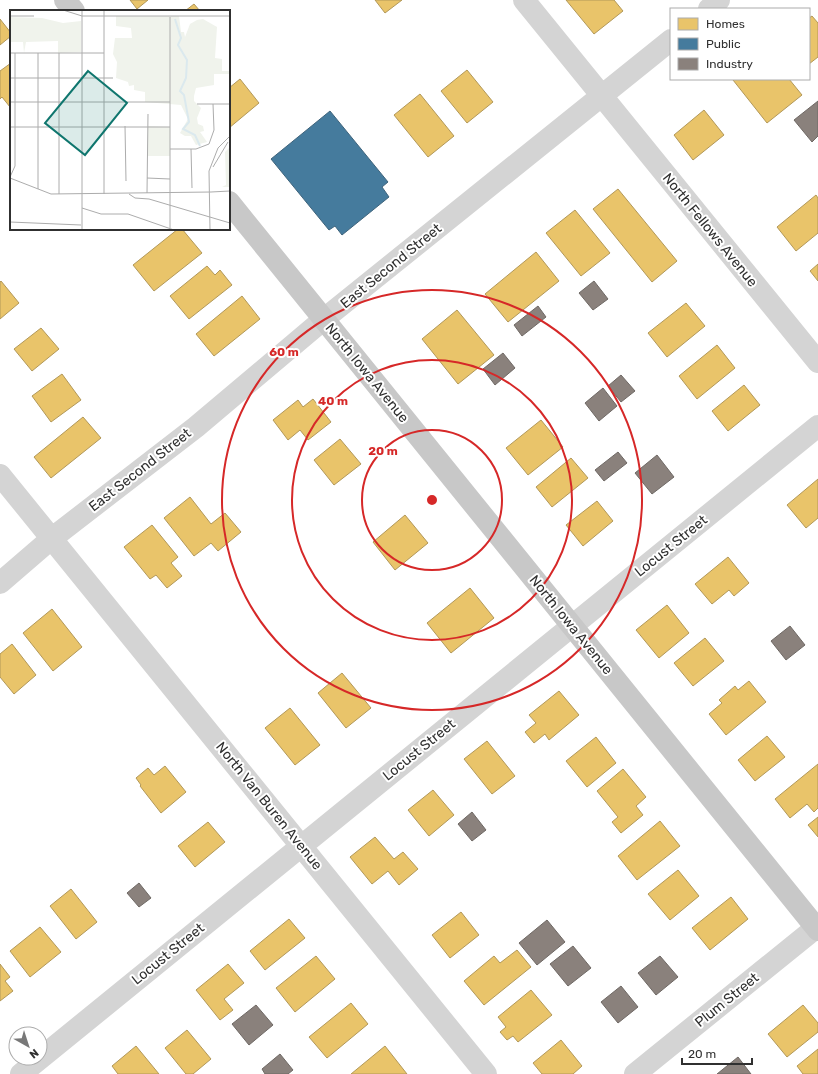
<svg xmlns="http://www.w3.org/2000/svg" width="818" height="1074" font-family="Rubik,sans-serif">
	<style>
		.homes { fill: #e9c46a; stroke: #b29859 }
		.public { fill: #457b9d; stroke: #3f647c }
		.industry { fill: #8a817c; stroke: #6f6965 }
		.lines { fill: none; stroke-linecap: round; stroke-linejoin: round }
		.minor { stroke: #d4d4d4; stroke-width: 22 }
		.major { stroke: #c8c8c8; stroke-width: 22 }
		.ring { fill: none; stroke: #d62828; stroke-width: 2 }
		.labels { text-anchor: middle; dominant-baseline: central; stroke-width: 4; stroke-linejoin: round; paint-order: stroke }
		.street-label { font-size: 14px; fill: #303030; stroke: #fff }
		.inset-river { fill: none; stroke: #dbe9ee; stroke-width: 2 }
		.inset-road { fill: none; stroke: #acacac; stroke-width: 1 }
		.view { fill: #0f766e; fill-opacity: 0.15; stroke: #0f766e; stroke-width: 2 }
		.inset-edge { fill: none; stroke: #303030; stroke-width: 2 }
		.centre { fill: #d62828; stroke: #fff; stroke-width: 2 }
		.ring-label { font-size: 12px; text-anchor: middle; font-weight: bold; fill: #d62828; stroke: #fff; stroke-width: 4; stroke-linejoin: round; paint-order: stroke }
	</style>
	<rect width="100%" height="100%" fill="#fff"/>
	<path class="homes" d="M130,0H148L137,9Z
		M375,0H402L385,13Z
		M566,0H614L623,11L594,34Z
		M194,4L200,11H185Z
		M812,16L818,23V57L809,64V18Z
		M0,19L11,33V36L0,45Z
		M11,63V106L10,107L2,97L0,99V71Z
		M467,70L493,102L467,123L441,91Z
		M240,79L259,103L229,128V88Z
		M734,79H789L802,95L767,123L733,80Z
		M420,94L454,136L428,157L394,115Z
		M704,110L724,135L693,160L674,135Z
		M618,189L677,261L652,282L593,209Z
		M816,195L818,198V233L796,251L777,227Z
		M575,210L610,253L581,276L546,233Z
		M178,229H182L202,253L154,291L133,265Z
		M536,252L559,281L508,322L485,294Z
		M818,264V281L810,271Z
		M207,266L215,275L220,270L232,285L189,319L170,296Z
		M1,281L19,303L0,319V282Z
		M242,296L260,319L214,356L196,334Z
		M686,303L705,326L667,357L648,333Z
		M457,310L494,355L458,384L422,339Z
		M41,328L59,349L32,371L14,349Z
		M717,345L735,368L697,399L679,376Z
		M62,374L81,400L51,422L32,396Z
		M744,385L760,405L728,431L712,411Z
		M313,399L331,422L308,440L300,430L288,440L273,420L298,400L303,407Z
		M83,417L101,438L51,478L34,457Z
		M541,420L563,447L528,475L506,448Z
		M340,439L361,464L334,485L314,460Z
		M571,458L588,478L552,507L536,487Z
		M818,479V518L806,528L787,505Z
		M190,497L211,524L225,513L241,532L218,551L211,543L194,556L164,518Z
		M597,501L613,521L583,546L566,525Z
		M405,515L428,543L395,570L373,542Z
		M152,525L178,557L171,563L182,576L167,588L156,575L150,579L124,547Z
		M728,557L749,583L734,596L729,590L712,604L695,584Z
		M470,588L494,618L451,653L427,623Z
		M667,605L689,633L659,658L636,630Z
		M52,609L82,647L53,671L23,633Z
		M705,638L724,661L693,686L674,663Z
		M12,644L36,675L14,694L0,677V654Z
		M342,673L371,708L346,728L318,693Z
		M749,681L766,702L726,735L709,714L722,703L719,700L735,686L738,690Z
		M559,691L579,715L549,740L545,734L534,743L525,732L536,723L529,715Z
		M290,708L320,745L295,765L265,728Z
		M767,736L785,757L755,781L738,760Z
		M596,737L616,763L587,787L566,761Z
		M487,741L515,776L492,794L464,759Z
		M818,764V808L814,812L807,804L790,818L775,799Z
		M165,766L186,792L161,813L140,786L141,785L136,778L148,768L154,775Z
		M623,769L646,797L636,806L643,815L621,833L612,822L618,817L597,791Z
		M433,790L454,815L429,836L408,810Z
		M818,817V837L808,825Z
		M660,821L680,846L637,880L618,856Z
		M208,822L225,842L195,867L178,846Z
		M375,837L394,859L403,852L418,869L399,885L388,871L372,884L350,857Z
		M678,870L699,896L670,920L648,894Z
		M71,889L97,922L76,939L50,906Z
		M731,897L748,919L710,950L692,928Z
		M461,912L479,935L450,958L432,935Z
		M289,919L305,938L265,970L250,951Z
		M40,927L61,952L30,977L10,951Z
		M517,950L531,967L484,1005L464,981L494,956L500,963Z
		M316,956L335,979L295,1012L276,988Z
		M0,964L10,977L5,981L13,991L0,1001Z
		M228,964L244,983L224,999L233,1010L220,1020L196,990Z
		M531,990L552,1015L518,1042L513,1036L507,1040L500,1032L506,1027L498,1017Z
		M351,1003L368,1024L327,1058L309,1037Z
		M803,1005L818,1023V1032L787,1057L768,1034Z
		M187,1030L211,1059L193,1074H186L165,1048Z
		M561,1040L582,1066L573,1074H542L533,1063Z
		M136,1046L159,1074H118L112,1066Z
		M385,1046L407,1074H351Z
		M818,1049V1074H803L797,1066Z"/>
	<path class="public" d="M330,111L388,182L382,187L389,197L342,235L335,226L329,230L271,159Z"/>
	<path class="industry" d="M818,101V136L812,142L794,120Z
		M594,281L608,299L593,310L579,293Z
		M538,306L546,317L522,336L514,325Z
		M503,353L515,368L495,385L483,369Z
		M621,375L635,391L621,402L608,386Z
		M603,388L617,406L599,421L585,403Z
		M618,452L627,463L604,481L595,470Z
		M657,455L674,477L652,494L635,473Z
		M790,626L805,645L786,660L771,641Z
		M472,812L486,830L472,841L458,824Z
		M139,883L151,898L139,907L127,893Z
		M547,920L565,942L537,965L519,943Z
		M573,946L591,968L568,986L550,964Z
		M660,956L678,977L656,995L638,973Z
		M621,986L638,1007L618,1023L601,1002Z
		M256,1005L273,1025L249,1045L232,1024Z
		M280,1054L293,1070L288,1074H265L262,1069Z
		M738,1057L751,1074H717Z"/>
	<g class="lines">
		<path class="minor" d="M524,0L818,362
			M709,9L719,0
			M0,475L486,1074
			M0,583L51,539L196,427L324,319L671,40
			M21,1074L818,426
			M635,1074L818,926"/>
		<path class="major" d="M65,0L74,11
			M229,202L818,930"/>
	</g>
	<g class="ring">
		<circle cx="432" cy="500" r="70"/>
		<circle cx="432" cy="500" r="140"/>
		<circle cx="432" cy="500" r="210"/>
	</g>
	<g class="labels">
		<g class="street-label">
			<text transform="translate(710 230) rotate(51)">North Fellows Avenue</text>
			<text transform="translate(391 266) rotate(-39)">East Second Street</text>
			<text transform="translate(367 373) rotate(51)">North Iowa Avenue</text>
			<text transform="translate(140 470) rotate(-38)">East Second Street</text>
			<text transform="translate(671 546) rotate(-39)">Locust Street</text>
			<text transform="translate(571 625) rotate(51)">North Iowa Avenue</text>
			<text transform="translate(419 750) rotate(-39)">Locust Street</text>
			<text transform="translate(269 806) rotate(51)">North Van Buren Avenue</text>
			<text transform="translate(168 954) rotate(-39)">Locust Street</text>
			<text transform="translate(727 1000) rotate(-39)">Plum Street</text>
		</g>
	</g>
	<g transform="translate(10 10)">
		<rect width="220" height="220" fill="#fff"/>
		<path d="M138,116L160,117V146H137Z" fill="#f0f3ec"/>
		<path d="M106,6H169L171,22H174L175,27L180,14L187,10L193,9L207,17L205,48L212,49V61H220V64H204V75L186,78L184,86V91L191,98L187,108L188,114L193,116L194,121L190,122L197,132L186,135L181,126H175L170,123L178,109L171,95L135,92V82L124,80V75L119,76L118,72L106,68L107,52L103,44L105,28H122L121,18L106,16ZM220,137V177H212L216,175L215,142Z" fill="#f0f3ec"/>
		<path d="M0,7L32,8L53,13L71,11V42L48,43V31L16,32L14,43L13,32H0Z" fill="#f0f3ec"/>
		<path class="inset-river" d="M165,9L171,28L168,35L177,50L176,68L170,81L174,85L179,112L173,119L185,125L190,136"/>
		<path class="inset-road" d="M53,0L72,6H220M0,6H24M0,43H72M72,43H94M0,68H103M0,92H160M187,94H220M115,116L116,171M0,117H160M160,139H186L199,134L204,120L203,94M181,139L182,178M203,157L218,132M0,167L5,156V43M0,168L41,184L201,182M137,168L160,169M28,179V43M201,182L220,181M137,183L138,104M49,184V43M94,184V0M119,184L125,188L139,189L220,213M72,198L91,204H118L164,220M0,212L71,215M160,218V7M72,220V0M200,220L199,161L208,138L220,126"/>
		<path class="view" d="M78,61L117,93L75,145L35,113Z"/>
		<rect width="220" height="220" class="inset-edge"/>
	</g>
	<circle cx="432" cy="500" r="6" class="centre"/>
	<g class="ring-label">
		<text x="284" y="356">60 m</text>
		<text x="333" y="405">40 m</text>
		<text x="383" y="455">20 m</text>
	</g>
	<rect x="670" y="8" width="140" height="72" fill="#ffffff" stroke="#acacac"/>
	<rect x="678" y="18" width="20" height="12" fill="#e9c46a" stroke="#acacac"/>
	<text x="706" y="28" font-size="12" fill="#303030">Homes</text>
	<rect x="678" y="38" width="20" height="12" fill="#457b9d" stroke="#acacac"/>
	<text x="706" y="48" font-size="12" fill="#303030">Public</text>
	<rect x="678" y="58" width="20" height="12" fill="#8a817c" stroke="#acacac"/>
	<text x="706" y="68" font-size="12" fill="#303030">Industry</text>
	<g transform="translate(28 1046) rotate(141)"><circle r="19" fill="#ffffff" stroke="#acacac"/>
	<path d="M0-3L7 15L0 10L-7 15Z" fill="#787878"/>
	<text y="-6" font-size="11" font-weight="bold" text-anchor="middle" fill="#303030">N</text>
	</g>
	<path d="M682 1058v6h70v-6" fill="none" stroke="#303030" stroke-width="2"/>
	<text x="688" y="1058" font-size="12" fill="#303030" stroke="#ffffff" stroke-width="3" paint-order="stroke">20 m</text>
</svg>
